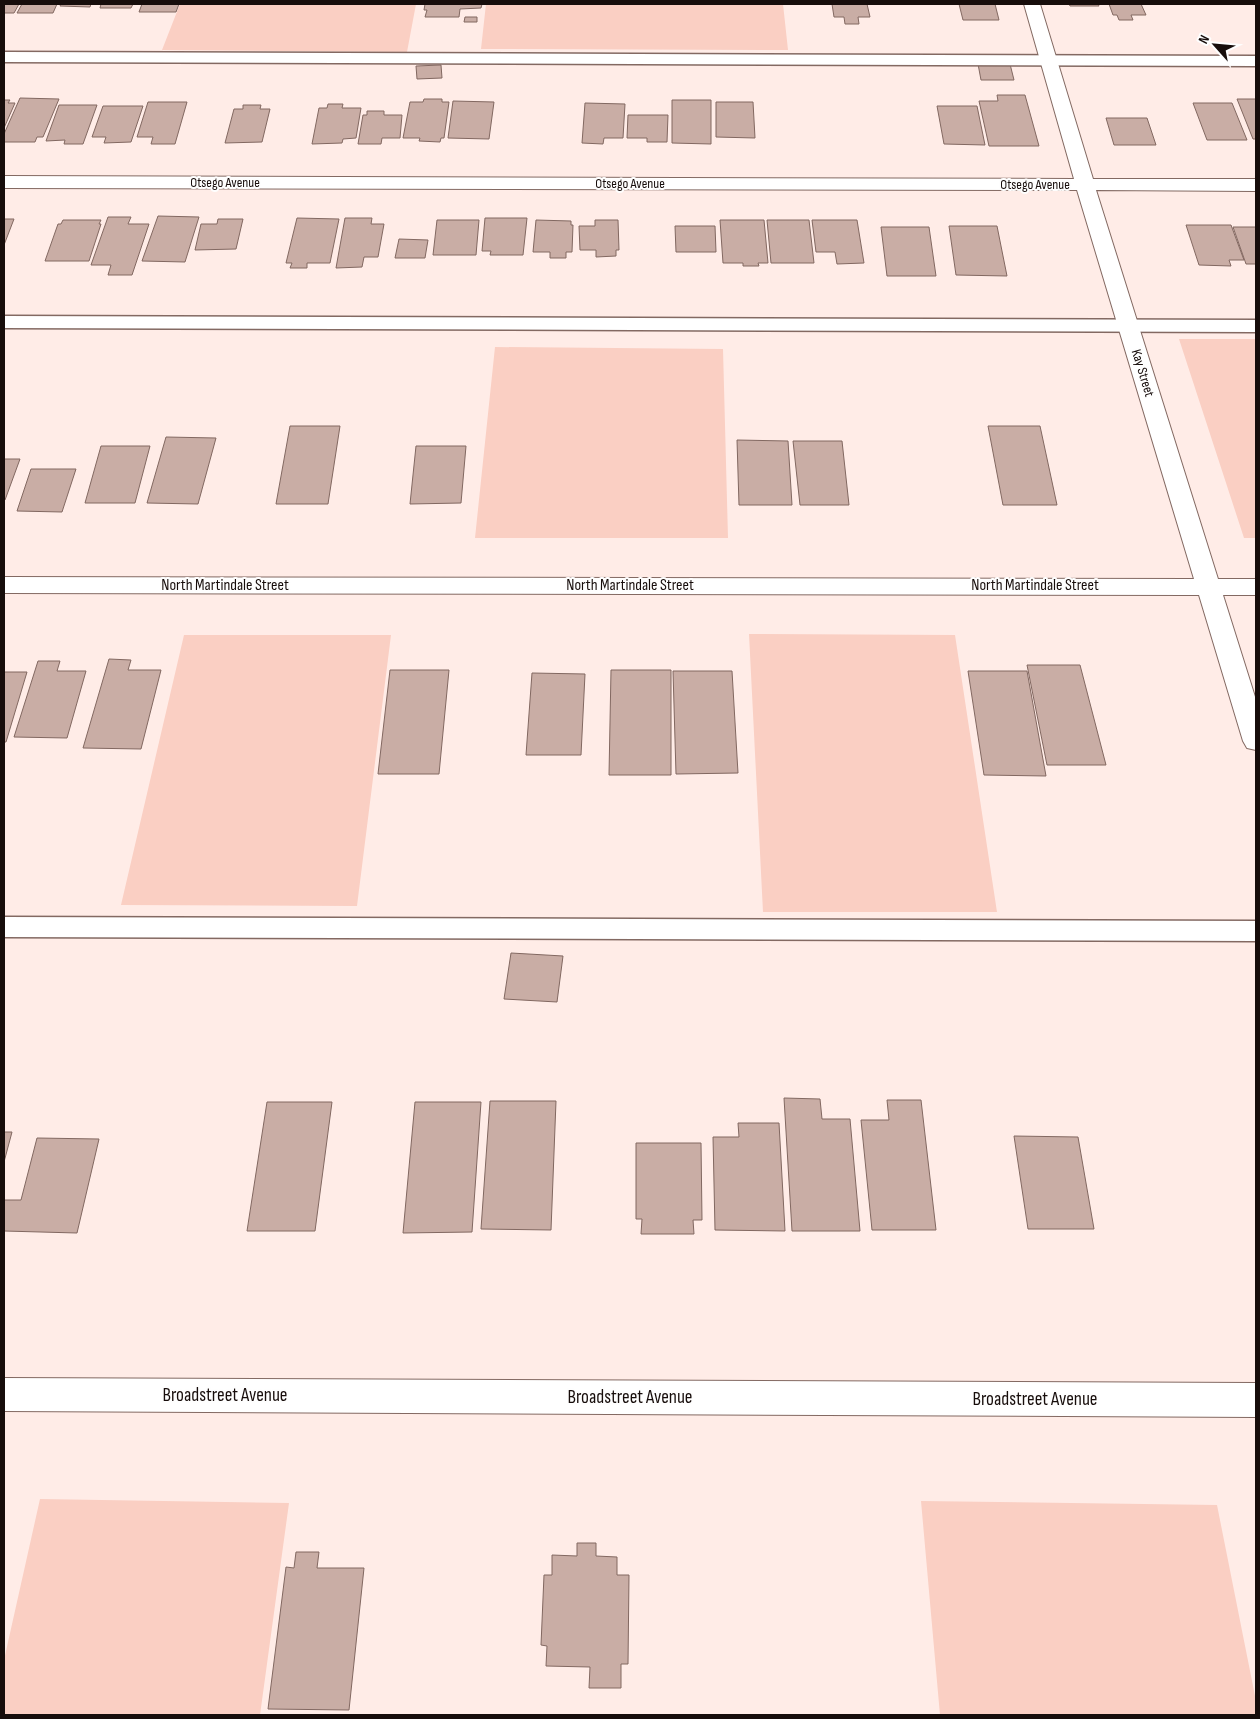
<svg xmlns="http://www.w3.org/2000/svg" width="1260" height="1719" font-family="'Sofia Sans Condensed',sans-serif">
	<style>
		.green { fill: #facfc3 }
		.building { fill: #c9ada5; stroke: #826861 }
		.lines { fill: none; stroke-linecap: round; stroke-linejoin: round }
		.service-casing { stroke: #836962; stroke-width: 3 }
		.minor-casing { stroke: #836962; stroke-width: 2 }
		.tertiary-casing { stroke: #836962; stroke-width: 2 }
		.service { fill: #fff; fill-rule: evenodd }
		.minor { fill: #fff; fill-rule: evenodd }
		.tertiary { fill: #fff; fill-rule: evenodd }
		.labels { text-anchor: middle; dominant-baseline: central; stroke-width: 4; stroke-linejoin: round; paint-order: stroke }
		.far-street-label { font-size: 14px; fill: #170d0b; stroke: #fefefe }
		.street-label { font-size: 16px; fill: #170d0b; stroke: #fefefe }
		.near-street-label { font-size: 19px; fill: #170d0b; stroke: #fefefe }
	</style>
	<rect width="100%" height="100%" fill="#ffece7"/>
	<path class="green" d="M180,4H416L407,52L162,50Z
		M486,4H783L788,50L481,49Z
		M1179,339H1256V538H1244Z
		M495,347L723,349L728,538H475Z
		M749,634L955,635L997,912H763Z
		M184,635H391L357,906L121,905Z
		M40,1499L289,1503L260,1715H4V1660Z
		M921,1501L1217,1505L1256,1701V1715H940Z"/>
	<path class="building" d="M4,4H19L14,13H4Z
		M22,4H57L53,13H17Z
		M61,4H91L90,7L60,6Z
		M101,4H133L131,8H100Z
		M142,4H179L176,12H139Z
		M425,4H482L481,8L460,9L459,17H425L427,10H424Z
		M832,4H867L870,17H858L859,24H845L844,17H834Z
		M959,4H995L999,20H963Z
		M1069,4H1098L1099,6H1070Z
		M1109,4H1141L1146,15H1131L1133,20H1119L1117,15H1113Z
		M465,17H477V22H464Z
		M978,64H1010L1014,80H981Z
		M441,65L442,78L417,79L416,66Z
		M997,95H1025L1039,146H989L979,101H998Z
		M20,98L59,99L43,137H37L35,142H4V134Z
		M424,99H442V102H449L444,138H441L440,142L419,141L420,138H403L410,102H423Z
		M1237,99H1256V139H1253Z
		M4,100H10L8,103H15L4,128Z
		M672,100H711V144L672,143Z
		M453,101L494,102L489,139L448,138Z
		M148,102H187L175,144H151L153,137H137Z
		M716,102H753L755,138L716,137Z
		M585,103L625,104L623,138H604L603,144L582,143Z
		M1193,103H1232L1247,140H1207Z
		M328,104H343L342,108H361L356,138L343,139L342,143L312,144L319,108H327Z
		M59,105H97L83,144H64L65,140L46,141Z
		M243,105H261L260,109H270L262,142L225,143L234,109H243Z
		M103,106H143L131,142L104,143L106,137H92Z
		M937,106H977L985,145L944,144Z
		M367,111H384V115H402L400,138H382L381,144H358L363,115H367Z
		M628,115H668L667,142H647V138H627Z
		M1106,118H1147L1156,145H1114Z
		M158,216L199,217L185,262L142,261Z
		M108,217H131L128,224H149L132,275H108L111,265H91Z
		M297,218L339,219L330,263H307V268H290L292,263H286Z
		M345,218H372L371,224H384L378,257H364L362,267L336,268Z
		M485,218H527L523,255H490L491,251H482Z
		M4,219H14L4,245Z
		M218,219H243L236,249L195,250L201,224H217Z
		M63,220H101L99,224H101L89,261H45L58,224H61Z
		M437,220H479L476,255H433Z
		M536,220L571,221V225H573L572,252H566V258H550V252H533Z
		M595,220H618L619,250H616V256L596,257V250H580L579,226H595Z
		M720,220H764L768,263H758L759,266H743V263H723Z
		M767,220H809L814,263H771Z
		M812,220H857L864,263L837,264L835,252H816Z
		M1186,225H1231L1244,260H1229L1231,266L1199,265Z
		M675,226H715L716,252H676Z
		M949,226H997L1007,276L956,275Z
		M881,227H929L936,276H887Z
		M1233,227H1256V264H1246Z
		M399,239L428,240L425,258H395Z
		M290,426H340L328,504H276Z
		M988,426H1040L1057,505H1003Z
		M166,437L216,438L198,504L147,503Z
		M737,440L788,441L792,505H739Z
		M793,441H842L849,505H800Z
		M101,446H150L135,503H85Z
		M416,446H466L461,503L410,504Z
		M4,459H20L5,500H4Z
		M31,469H76L62,512L17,511Z
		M109,659L131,660L128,670H161L141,749L83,748Z
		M38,661H60L57,671H86L67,738L14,737Z
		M1027,665H1080L1106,765H1047Z
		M390,670H449L439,774H378Z
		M611,670H671V775H609Z
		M673,671H732L738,773L676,774Z
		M968,671H1027L1046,776L984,775Z
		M4,672H27L6,742H4Z
		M532,673L585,674L581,755H526Z
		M511,953L563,956L557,1002L504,999Z
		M784,1098L820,1099L822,1119H850L860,1231H792Z
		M887,1100H921L936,1230H872L861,1120H889Z
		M490,1101H556L551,1230L481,1229Z
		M267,1102H332L315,1231H247Z
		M415,1102H481L472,1232L403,1233Z
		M738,1123H779L785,1231L715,1230L713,1137H739Z
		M4,1132H12L4,1162Z
		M1014,1136L1078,1137L1094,1229H1028Z
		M37,1138L99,1139L77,1233L4,1231V1200H21Z
		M636,1143H701L702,1220H693L694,1234H641L642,1219H636Z
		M577,1543H596V1556L617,1557V1575H629L628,1664H621V1688H589L590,1667L546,1666L547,1646L541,1645L544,1575H552V1555L577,1556Z
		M296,1552H319L317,1568H364L349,1710L268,1709L286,1567L294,1568Z"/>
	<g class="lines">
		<g class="service-casing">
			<path id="service" d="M4,52L1256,56V66L4,62Z
				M4,316L1256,320V332L4,328Z
				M4,917L1256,921V941L4,937Z"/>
		</g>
		<g class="minor-casing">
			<path id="minor" d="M1024,4H1040L1093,179H1256V191L1096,190L1218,579H1256V595H1223L1256,700V750L1247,748L1243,741L1199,595L4,593V577L1194,579L1077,190L4,188V176L1074,179Z"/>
		</g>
		<g class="tertiary-casing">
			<path id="tertiary" d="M4,1378L1256,1383V1417L4,1411Z"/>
		</g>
		<use href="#service" class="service"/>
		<use href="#minor" class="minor"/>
		<use href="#tertiary" class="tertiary"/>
	</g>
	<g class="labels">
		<g class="far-street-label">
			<text x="225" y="182">Otsego Avenue</text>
			<text x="630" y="183">Otsego Avenue</text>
			<text x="1035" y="184">Otsego Avenue</text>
			<text transform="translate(1143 373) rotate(73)">Kay Street</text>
		</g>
		<g class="street-label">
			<text x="225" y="585">North Martindale Street</text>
			<text x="630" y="585">North Martindale Street</text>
			<text x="1035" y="585">North Martindale Street</text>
		</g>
		<g class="near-street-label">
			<text x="225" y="1395">Broadstreet Avenue</text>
			<text x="630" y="1397">Broadstreet Avenue</text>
			<text x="1035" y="1399">Broadstreet Avenue</text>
		</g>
	</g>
	<rect width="1260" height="1719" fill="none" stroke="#170d0b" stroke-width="10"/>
	<g transform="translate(1215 45) rotate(297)" stroke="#fefefe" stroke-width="4" paint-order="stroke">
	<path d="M0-4L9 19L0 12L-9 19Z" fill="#170d0b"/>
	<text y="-8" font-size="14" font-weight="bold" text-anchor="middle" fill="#170d0b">N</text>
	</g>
</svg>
